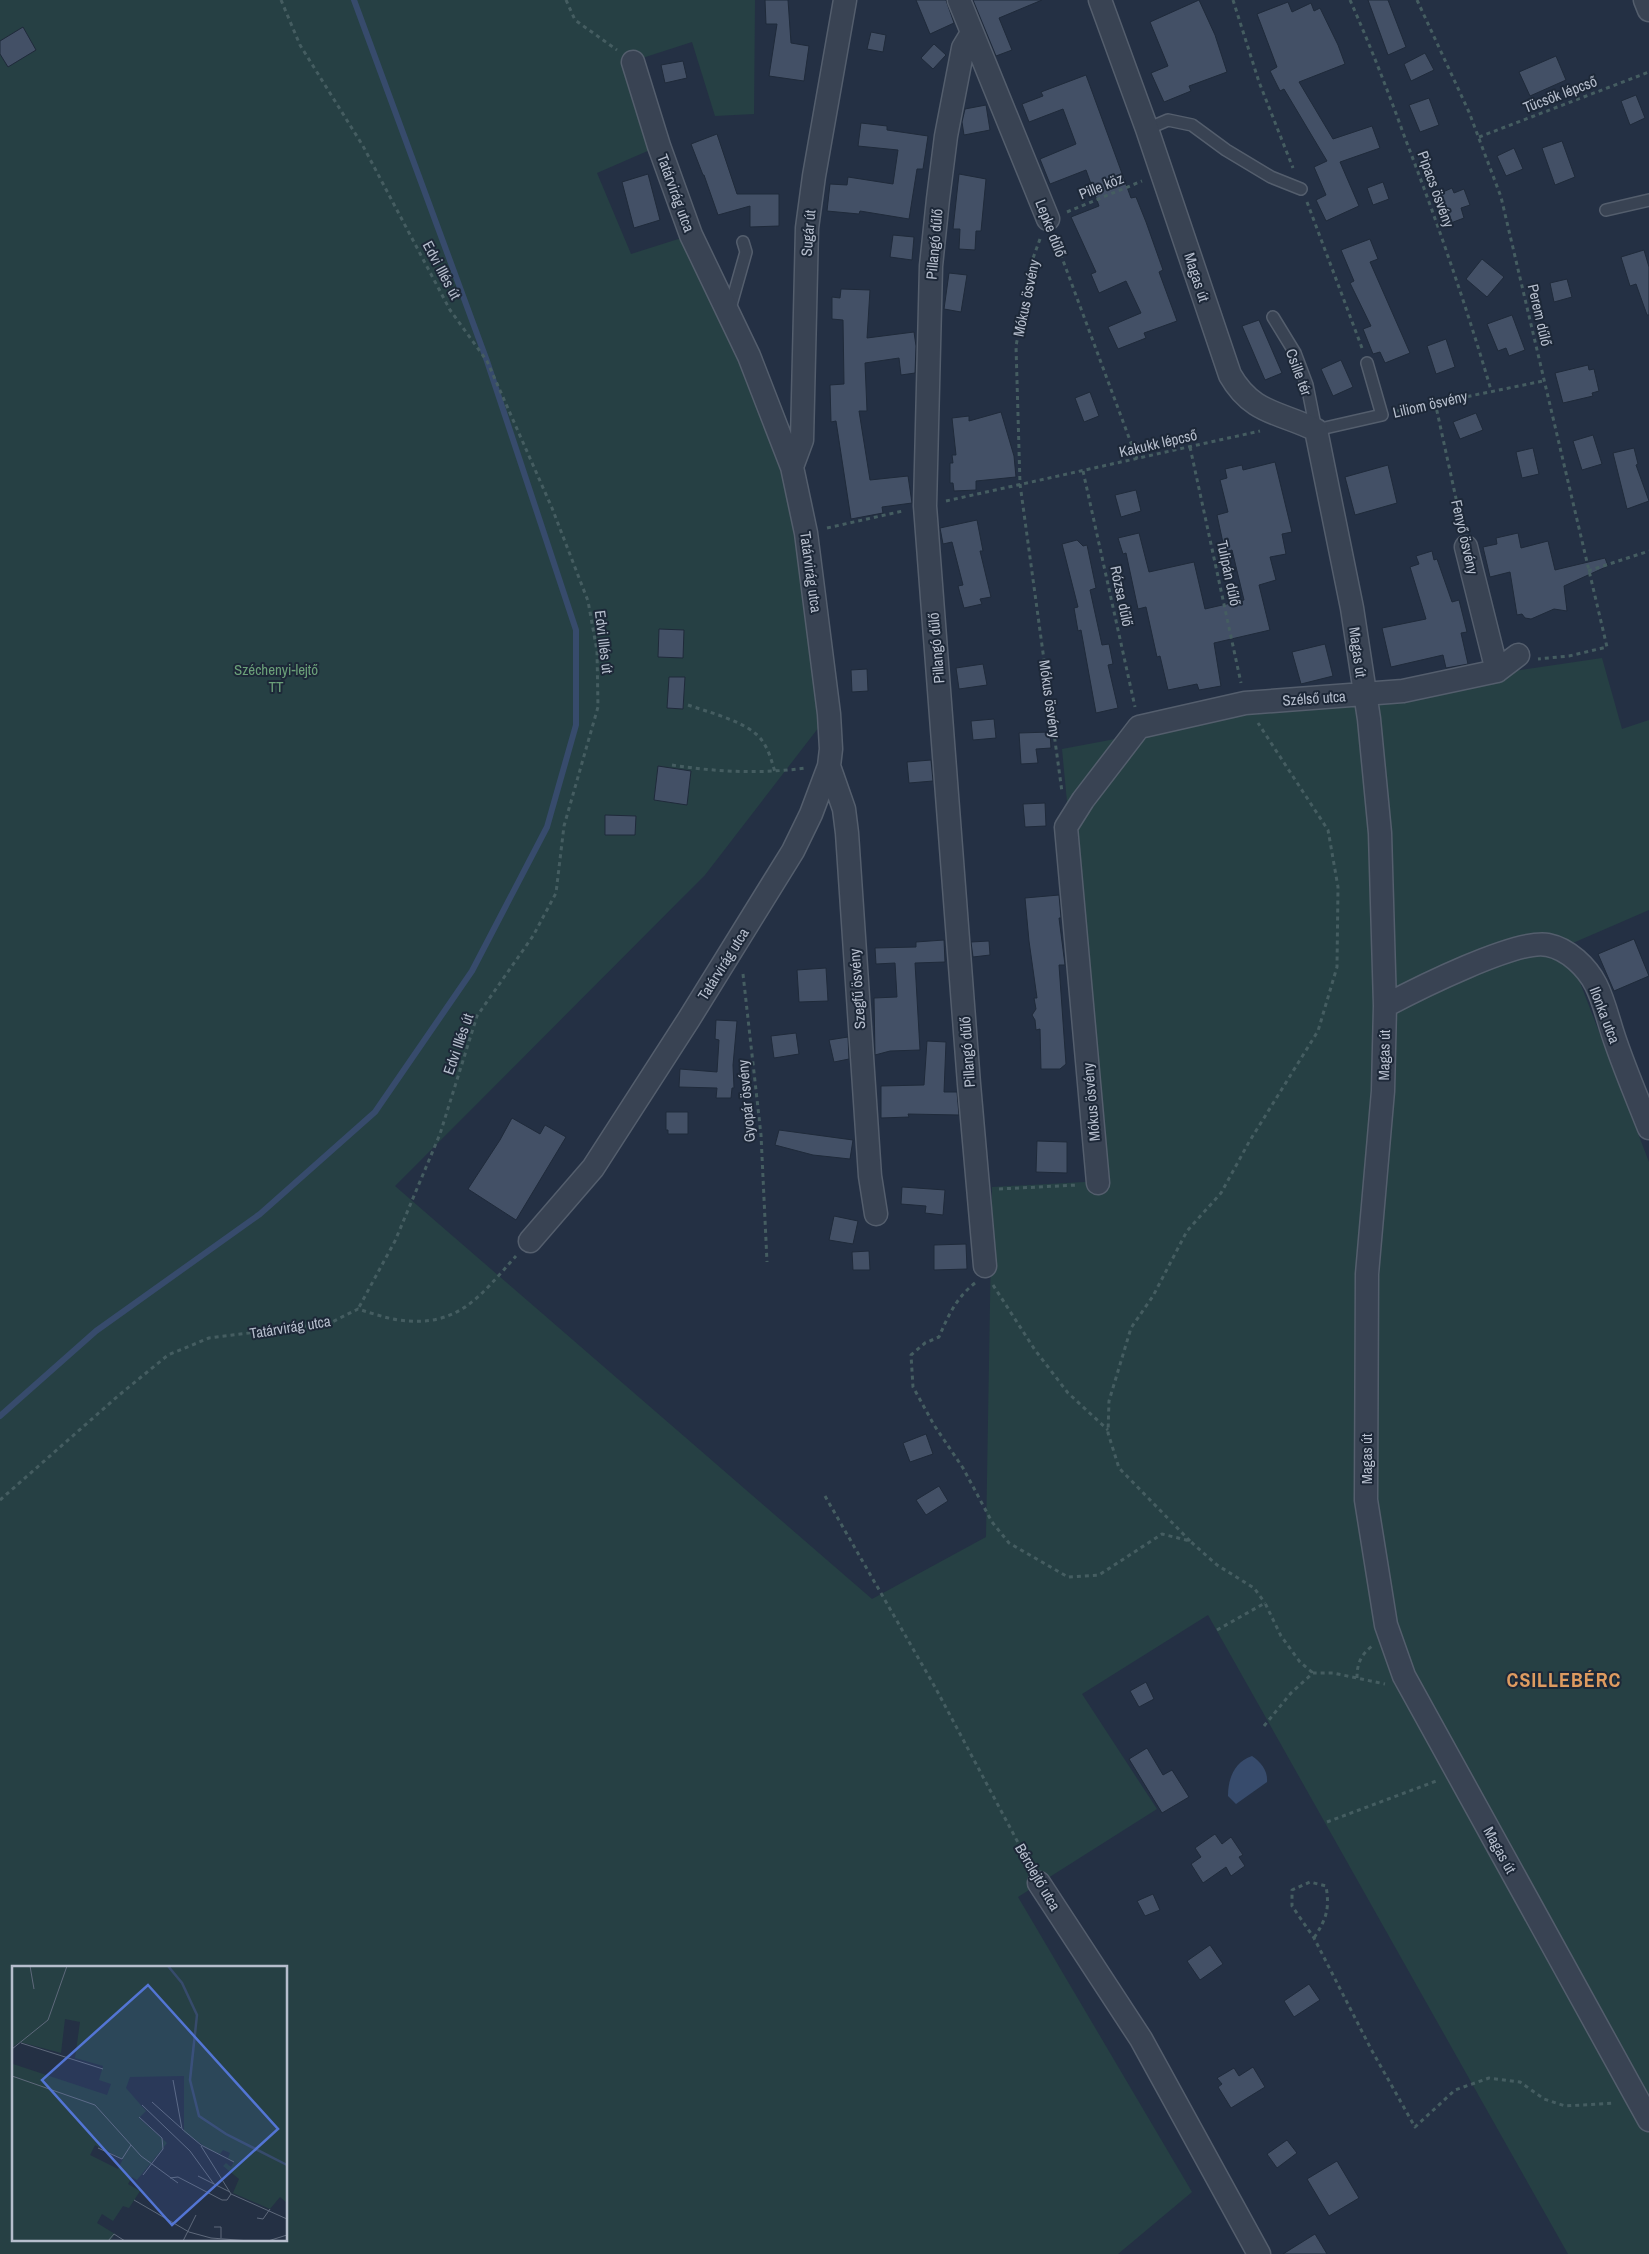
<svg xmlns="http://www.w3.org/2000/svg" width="1649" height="2254" font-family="'Archivo Narrow',sans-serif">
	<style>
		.green { fill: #264044; fill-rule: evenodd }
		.water { fill: #374b6c }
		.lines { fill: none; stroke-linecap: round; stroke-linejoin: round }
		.stream { stroke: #374b6c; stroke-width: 6 }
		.building { fill: #435066; stroke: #1f2a3a }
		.service-casing { stroke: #545e6d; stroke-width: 14 }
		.minor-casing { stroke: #545e6d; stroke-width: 25 }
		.path { stroke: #455d61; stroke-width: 3; stroke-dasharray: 4 4; stroke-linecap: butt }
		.service { stroke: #394353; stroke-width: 11 }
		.minor { stroke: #394353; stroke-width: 22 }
		.labels { text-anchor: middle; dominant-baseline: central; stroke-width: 4; stroke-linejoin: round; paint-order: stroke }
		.street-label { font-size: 15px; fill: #b6becd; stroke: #1d2838 }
		.park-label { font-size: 15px; fill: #6ba079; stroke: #1d2838 }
		.district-label { font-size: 20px; font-weight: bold; letter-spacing: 1px; fill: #de9b60; stroke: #1d2838 }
		.inset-river { fill: none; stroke: #374b6c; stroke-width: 2.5 }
		.inset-road { fill: none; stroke: #5e697b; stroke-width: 1 }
		.view { fill: #5375d4; fill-opacity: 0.15; stroke: #5375d4; stroke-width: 2.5 }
		.inset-edge { fill: none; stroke: #b6becd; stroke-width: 2.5 }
	</style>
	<rect width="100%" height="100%" fill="#243044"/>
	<path class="green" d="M0,0H755L754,114L715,116L692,42L633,61L659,146L597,173L631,254L691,235L792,467L829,714L705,875L395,1186L872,1599L986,1537L992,1187L1103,1181L1062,749L1343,696L1602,658L1622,729L1649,720V910L1566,946L1649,1162V2254H1568L1208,1615L1082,1694L1157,1809L1018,1897L1192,2192L1118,2254H0ZM14,1968H286V2240H14Z"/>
	<path class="water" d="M1252,1756C1261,1762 1268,1771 1267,1782L1236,1804L1228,1796C1228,1779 1234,1762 1252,1756Z"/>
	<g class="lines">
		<path class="stream" d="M0,1416L96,1331L260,1214L375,1112L472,971L547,827L576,725V630L487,361L354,0"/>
	</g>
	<path class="building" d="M765,0H788L791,43L809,46L804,81L769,76L777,24H766Z
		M916,0H946L954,23L930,34Z
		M973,0H1042L999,18L1012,50L996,56Z
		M1199,0L1215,35L1227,72L1189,86L1191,91L1164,102L1151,73L1168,66L1150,22Z
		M1368,0H1388L1406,47L1388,55Z
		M1288,2L1292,12L1311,3L1314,11L1320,8L1338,45L1345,64L1299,82L1333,139L1372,126L1380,148L1340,162L1359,206L1326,221L1316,200L1326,195L1314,167L1327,161L1284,89L1280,91L1270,71L1277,67L1257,14Z
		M23,27L36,50L8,67L0,54V41Z
		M871,32L886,35L883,52L867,49Z
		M934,44L946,55L933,69L921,58Z
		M1425,53L1434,70L1411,81L1404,64Z
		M1556,56L1566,80L1530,96L1519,72Z
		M683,61L687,78L665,83L661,65Z
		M1086,75L1131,198L1136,197L1146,222L1163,270L1159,272L1177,321L1144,333L1146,338L1118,349L1108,327L1141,313L1126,281L1099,293L1091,274L1096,272L1071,217L1099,206L1086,170L1050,184L1040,159L1076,144L1063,109L1029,122L1022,104L1043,96L1041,92Z
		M1636,95L1645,118L1630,125L1621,101Z
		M1429,98L1439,125L1420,132L1409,105Z
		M986,105L990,130L964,135L962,122L965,109Z
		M861,123L887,126V130L928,136L923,169H917L909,219L860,211L859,214L827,211L830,184L847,185L848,177L893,184L898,150L858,146Z
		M717,134L737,194H779V226L750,227V206L718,215L704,175H703L691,144Z
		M1562,141L1575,177L1555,185L1542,148Z
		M1514,148L1523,169L1506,176L1497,156Z
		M648,174L660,220L634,228L622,182Z
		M959,174L986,179L981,231H976L975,250L959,249L960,229H953Z
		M1383,182L1389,199L1373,205L1367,188Z
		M1452,188L1454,193L1464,189L1470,205L1461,208L1464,218L1448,224L1436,195Z
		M893,235L914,237L912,260L890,257Z
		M1370,239L1378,259L1370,262L1410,353L1385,363L1380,352L1373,354L1363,329L1371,326L1350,283L1354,281L1341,250Z
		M1644,250L1649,267V315H1647L1636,284L1630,286L1621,257Z
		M1482,259L1504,277L1487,297L1466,279Z
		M949,273L967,275L961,312L944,309Z
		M1567,279L1572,297L1554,302L1550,283Z
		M841,289L870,290L867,338L914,332L916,346L915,373L901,375L899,358L865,363L867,411H859L870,480L908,476L912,503L882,507L883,513L851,519L836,421L831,422L830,385L844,384L843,320L832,319V297L840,298Z
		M1512,315L1525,350L1509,356L1506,348L1498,351L1487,324Z
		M1259,320L1282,373L1265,380L1242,326Z
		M1446,339L1455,367L1436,374L1427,346Z
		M1341,360L1353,387L1333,396L1321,369Z
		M1588,365L1589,370L1594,369L1599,391L1592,393L1593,396L1563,403L1555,373Z
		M1090,392L1099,416L1084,422L1075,398Z
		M1001,412L1014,456L1016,477L976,481V490L954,491L953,483H950V463H953L952,455H956L952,418L969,416V421Z
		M1476,413L1483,430L1460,439L1453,422Z
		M1593,435L1602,464L1582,470L1573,441Z
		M1533,448L1539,474L1522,478L1516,452Z
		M1634,448L1638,464L1636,465L1649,501L1627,509L1613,453Z
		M1275,462L1292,532L1282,534L1286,554L1270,557L1276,580L1259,585L1270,630L1214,643L1221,686L1199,690L1197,684L1168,690L1160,656L1157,657L1146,607L1138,609L1126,553L1123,554L1118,538L1139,533L1149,572L1194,562L1205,609L1244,600L1232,550L1225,552L1217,515L1228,512L1220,480L1227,478L1225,469L1242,465L1243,470Z
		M1388,465L1397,503L1355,515L1345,477Z
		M1136,490L1141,511L1121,517L1115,495Z
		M977,520L983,551H980L991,597L980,599L982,604L964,608L958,586L963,585L952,542L943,544L940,528Z
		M1518,533L1521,548L1548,541L1555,570L1605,558L1608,566L1564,586L1567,611L1554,609L1531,619L1525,618L1522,614L1517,615L1510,572L1490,577L1483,547L1497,544L1496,538Z
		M1077,540L1083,546L1087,545L1096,588L1090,590L1102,645L1109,644L1113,664L1108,665L1118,708L1096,713L1081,630L1078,631L1074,608L1078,607L1062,544Z
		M1432,551L1434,560L1437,559L1452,602L1459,600L1467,632L1461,633L1468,664L1446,668L1443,655L1391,667L1382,628L1426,619L1410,567L1419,564L1416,556Z
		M659,629L684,630L683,658L658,657Z
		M1325,644L1333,676L1301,684L1292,652Z
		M983,664L987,685L959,689L956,668Z
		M867,669L868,691L852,692L851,670Z
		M669,677H685L683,709L667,708Z
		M994,719L996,738L973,740L971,721Z
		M1050,732L1051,748L1036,749L1038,763L1021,764L1019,733Z
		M931,760L933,781L909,783L907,762Z
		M658,766L691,771L687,805L654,800Z
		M1045,803L1046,826L1025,827L1023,804Z
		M605,815L636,816L635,835H605Z
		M1059,895L1061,918H1059L1065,965H1059L1066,1064L1060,1069H1041L1040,1029L1036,1030L1035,1020L1032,1015L1036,1009L1034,998H1037L1029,941L1025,898Z
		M1634,939L1649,976L1614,991L1598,954Z
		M944,940L945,962L915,963L920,1050L890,1051L875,1055L874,998L897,997L895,963L876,964L875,948L916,947V942Z
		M989,941L990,955L973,957L971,942Z
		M826,968L828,1001L799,1002L797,970Z
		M716,1020L737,1021L733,1065L734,1088H732L731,1098H716L717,1088L679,1087L680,1069L717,1072L719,1040L715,1039Z
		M796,1033L799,1054L774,1058L771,1036Z
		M848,1037L849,1059L834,1062L829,1040Z
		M927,1041L946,1042L944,1092H957L959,1115L908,1114L909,1117L881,1118V1086L924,1085Z
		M666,1112H688V1134H668V1130H666Z
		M512,1118L540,1134L545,1125L566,1137L516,1220L468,1189L500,1140Z
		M779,1130L853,1140L850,1159L813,1155L775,1145Z
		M1037,1141L1067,1142V1173L1036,1172Z
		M902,1187L945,1190L943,1215L925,1213L926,1206L901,1204Z
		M834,1216L858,1221L853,1244L829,1240Z
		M966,1244L967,1269L934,1270V1245Z
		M869,1251L870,1270H853L852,1252Z
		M926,1434L933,1454L910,1462L903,1443Z
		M939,1486L948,1501L926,1515L916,1500Z
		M1146,1682L1154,1699L1139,1707L1130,1691Z
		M1147,1748L1163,1775L1172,1770L1189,1797L1162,1813L1129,1759Z
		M1215,1834L1222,1844L1231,1837L1243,1855L1239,1857L1245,1866L1231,1876L1226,1867L1203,1883L1191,1864L1201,1857L1195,1848Z
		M1153,1894L1160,1910L1145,1916L1137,1901Z
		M1210,1945L1223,1964L1200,1980L1187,1961Z
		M1309,1984L1320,2000L1294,2017L1284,2001Z
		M1253,2067L1265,2087L1231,2108L1218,2087L1222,2084L1217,2078L1234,2068L1239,2076Z
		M1287,2140L1297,2153L1277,2168L1267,2154Z
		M1337,2161L1359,2198L1329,2216L1307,2179Z
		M1315,2234L1327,2254H1283Z"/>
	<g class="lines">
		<g class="service-casing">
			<path id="service" d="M1147,129L1168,120L1192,125L1226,150L1271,177L1301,189
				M1606,210L1649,200
				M729,312L746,252L743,242
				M1273,317L1295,353L1307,385L1316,430L1382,415L1367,363"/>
		</g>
		<g class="minor-casing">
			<path id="minor" d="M959,0L1048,219
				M1100,0L1147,129L1230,375C1252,414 1280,412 1316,430L1352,608L1369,719L1380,833L1385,1006L1383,1091L1367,1274L1366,1500L1386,1625L1404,1676L1649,2120
				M1645,0L1649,10
				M972,33L963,48L946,136L938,199L931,266L925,506L969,1084L985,1266
				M792,467L802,440L807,228L814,176L845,0
				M1466,547L1497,671
				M829,766L844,809L847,833L870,1176L876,1214
				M1385,1006C1415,990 1518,938 1548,945C1568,949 1587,967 1596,985C1605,1003 1609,1024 1616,1043C1626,1072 1638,1100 1649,1128
				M1098,1183L1066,827L1083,800L1139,727L1245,703L1403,691L1497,671L1518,655
				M530,1241L593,1168L689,1019L793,851L811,814L829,766L831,749L829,714L806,533L792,467L749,356L691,235L659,146L633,62
				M1039,1883L1141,2039L1259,2254"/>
		</g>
		<path class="path" d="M281,0L300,45L363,146L450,310L487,361L552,508L588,601L597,651L598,707L564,826L556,893L533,936L477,1016L440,1134L395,1241L358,1309
			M566,0L575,20L617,50
			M1233,0L1259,82L1293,168
			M1350,0C1370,45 1388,91 1405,138C1437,221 1466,305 1491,390
			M1417,0L1469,112L1501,197L1607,647L1569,656L1538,659
			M1479,137L1649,72
			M1307,202L1362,348
			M1067,212L1142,181
			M1040,239L1032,261L1016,346L1020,484L1062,792
			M1055,239L1137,459
			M1435,402L1462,526
			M1397,411L1543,381
			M1190,447L1241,683
			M1083,471L1135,707
			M946,501L1260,431
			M827,528L903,511
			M1588,571L1649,551
			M688,705C708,712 740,720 756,734C767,743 771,759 775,772
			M672,765C716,772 761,774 806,768
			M743,974L761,1135L767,1262
			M999,1189L1078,1185
			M975,1283C956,1298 948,1316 939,1337L925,1343L911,1355L913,1387L934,1425L963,1468L992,1522L1009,1543L1068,1577L1099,1575L1162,1534L1190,1541L1217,1565L1254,1588L1265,1603
			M993,1285L1035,1350L1068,1393L1108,1430
			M825,1496L935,1687L1030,1865
			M0,1500L118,1396L168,1355L209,1338L330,1323L358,1309C371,1313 385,1318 399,1320C459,1328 480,1296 516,1256
			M1190,1541L1119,1468L1108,1433L1109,1401L1131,1328L1153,1296L1187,1231L1221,1193L1249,1142L1318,1031L1337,967L1338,887L1328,830L1258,723
			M1217,1630L1265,1603L1281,1636L1300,1662L1313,1673
			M1357,1678C1357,1663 1361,1655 1372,1646
			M1264,1726L1291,1693L1313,1673H1333L1385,1684
			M1327,1822L1439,1780
			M1314,1938C1326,1919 1330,1910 1326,1886L1310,1882L1292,1890V1906L1314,1938L1371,2049L1415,2127L1455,2090L1489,2078L1520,2082L1544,2099L1565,2106L1614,2103"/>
		<use href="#service" class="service"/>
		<use href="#minor" class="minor"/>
	</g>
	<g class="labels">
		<g class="street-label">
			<text transform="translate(1560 94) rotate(-21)">Tücsök lépcső</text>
			<text transform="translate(1101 186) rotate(-22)">Pille köz</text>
			<text transform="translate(1436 189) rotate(70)">Pipacs ösvény</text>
			<text transform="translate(676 193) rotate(70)">Tatárvirág utca</text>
			<text transform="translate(1051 228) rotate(69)">Lepke dűlő</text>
			<text transform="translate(808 233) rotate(-85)">Sugár út</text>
			<text transform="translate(934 244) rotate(-85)">Pillangó dűlő</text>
			<text transform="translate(442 270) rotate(62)">Edvi Illés út</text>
			<text transform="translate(1197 277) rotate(72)">Magas út</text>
			<text transform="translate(1026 298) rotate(-78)">Mókus ösvény</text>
			<text transform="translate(1540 315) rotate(77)">Perem dűlő</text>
			<text transform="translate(1299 372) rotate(70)">Csille tér</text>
			<text transform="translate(1430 404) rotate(-13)">Liliom ösvény</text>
			<text transform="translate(1158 443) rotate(-13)">Kakukk lépcső</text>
			<text transform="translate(1465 537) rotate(77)">Fenyő ösvény</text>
			<text transform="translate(811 572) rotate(82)">Tatárvirág utca</text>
			<text transform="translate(1229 573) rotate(78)">Tulipán dűlő</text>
			<text transform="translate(1122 596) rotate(78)">Rózsa dűlő</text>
			<text transform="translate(604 642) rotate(83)">Edvi Illés út</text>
			<text transform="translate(936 648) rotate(-95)">Pillangó dűlő</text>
			<text transform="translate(1358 652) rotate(82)">Magas út</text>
			<text transform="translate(1314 698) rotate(-4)">Szélső utca</text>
			<text transform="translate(1050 699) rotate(82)">Mókus ösvény</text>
			<text transform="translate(723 964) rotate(-58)">Tatárvirág utca</text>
			<text transform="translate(857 989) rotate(-94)">Szegfű ösvény</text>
			<text transform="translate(1605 1015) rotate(69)">Ilonka utca</text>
			<text transform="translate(458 1044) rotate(-71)">Edvi Illés út</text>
			<text transform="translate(967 1052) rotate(-94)">Pillangó dűlő</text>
			<text transform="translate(1384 1055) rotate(-89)">Magas út</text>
			<text transform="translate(746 1101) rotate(-95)">Gyopár ösvény</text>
			<text transform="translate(1091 1102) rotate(-95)">Mókus ösvény</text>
			<text transform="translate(290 1327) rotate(-9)">Tatárvirág utca</text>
			<text transform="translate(1366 1459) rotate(-90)">Magas út</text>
			<text transform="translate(1500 1850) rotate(61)">Magas út</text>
			<text transform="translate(1038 1877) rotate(60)">Bérclejtő utca</text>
		</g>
		<g class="park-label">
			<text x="276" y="669">Széchenyi-lejtő<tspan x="276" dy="17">TT</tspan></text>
		</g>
		<g class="district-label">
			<text x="1564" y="1679">CSILLEBÉRC</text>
		</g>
	</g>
	<g transform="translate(12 1966)">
		<rect width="275" height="275" fill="#243044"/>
		<path d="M0,0H275V237L268,231L258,243L221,227L227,213L211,200L214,197L219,201L222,196L216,192L218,187L211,184L208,188L198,184L172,166V110L118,111L114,122L134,145L127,152L155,177L125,214L120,211L116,218L128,225L117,242L111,240L101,255L90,248L85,257L103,268L98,275H0L1,98L95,129L99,118L87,114L91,100L63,92L68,56L53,53L49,87L8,76L0,81ZM83,179L111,193L106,203L78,189Z" fill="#264044" fill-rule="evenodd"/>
		<path class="inset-river" d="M156,0L170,17L185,49L178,114L187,150L214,168L275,199"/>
		<path class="inset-road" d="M18,0L22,23M9,77L91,103M0,83L36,54L55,0M0,110L83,139L129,190L166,217M161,114L170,163L189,179L222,196M140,136L169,162M130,139L178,185L202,218M127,151L150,172L151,183L131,209M189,180L219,228M86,182L110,193L119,179M186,210L218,226M158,212L166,211L210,234H215L219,228M219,228L275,253M122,234L177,266L199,272L238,275M245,252L251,253L258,243M202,261H209V272M96,275L102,268L113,275M171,275L184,249M256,275L275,269"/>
		<path class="view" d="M136,19L266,163L160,259L30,114Z"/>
		<rect width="275" height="275" class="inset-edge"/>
	</g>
</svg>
